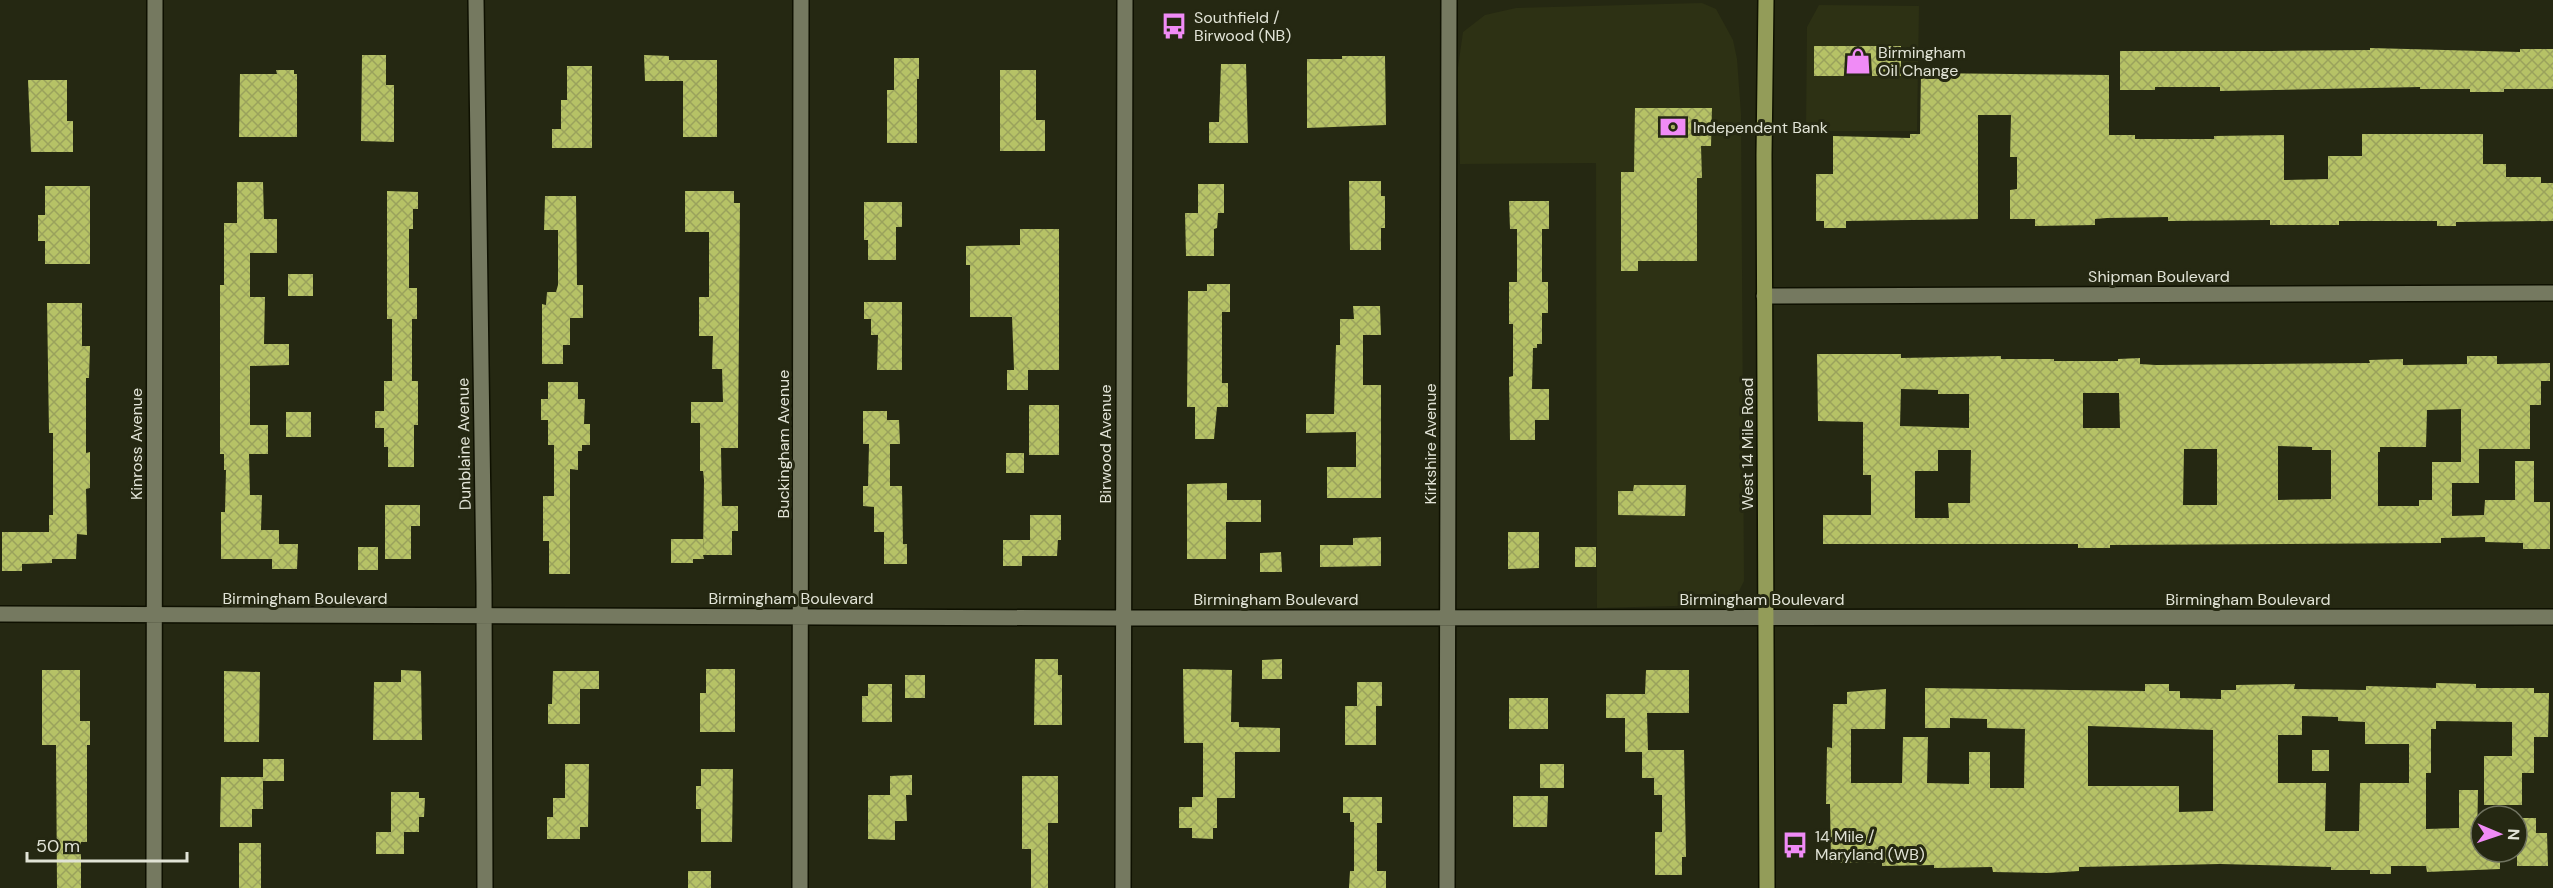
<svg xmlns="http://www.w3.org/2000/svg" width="2553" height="888" font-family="'DM Sans',sans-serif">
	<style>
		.built { fill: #2d3114 }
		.building { fill: url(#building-cross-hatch); fill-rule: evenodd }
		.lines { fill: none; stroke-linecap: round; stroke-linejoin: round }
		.minor-casing { stroke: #0e1000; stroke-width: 18 }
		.major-casing { stroke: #0e1000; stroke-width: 18 }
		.minor { stroke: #757960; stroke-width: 15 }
		.major { stroke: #939c59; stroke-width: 15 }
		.labels { text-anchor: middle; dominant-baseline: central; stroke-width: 6; stroke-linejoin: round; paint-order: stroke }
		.poi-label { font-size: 16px; fill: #e1e3d6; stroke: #252812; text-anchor: start }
		.street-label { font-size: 16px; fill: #e1e3d6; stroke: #252812 }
	</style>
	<defs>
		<pattern id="building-cross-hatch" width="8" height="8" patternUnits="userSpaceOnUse" patternTransform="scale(1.5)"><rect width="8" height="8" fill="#b6c266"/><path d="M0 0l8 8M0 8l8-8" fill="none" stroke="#9aa25c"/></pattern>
	</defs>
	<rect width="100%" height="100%" fill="#252812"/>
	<path class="built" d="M1702,3L1716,9L1733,40L1737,59L1741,114L1744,581L1736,597L1714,605L1597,608L1596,163L1460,164L1457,74L1463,32L1485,15L1516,8Z
		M1819,5L1919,6L1917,131H1806L1807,27Z"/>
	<path class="building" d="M1814,46H1901V76H1814Z
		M2370,48L2520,52V49H2553V89H2504V92H2470V89H2420V87L2220,91V87H2155V90H2120V51H2271L2370,50Z
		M362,55H386V85H394V142L361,141Z
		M644,55L669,56V60H717V137H683V81H645Z
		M1342,56H1385L1386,125L1307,128V59H1342Z
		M894,58H919V79H917V143H887V90H894Z
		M1221,64H1246L1248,143H1209V122H1219Z
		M567,66H592V148H552V129H561V100H567Z
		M276,70H294V74H297V137H239L240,74H277Z
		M1000,70H1036V120H1045V151H1000Z
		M1921,73L2109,75V135H2135V139H2214V136L2284,135V180L2328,179V156H2362V134H2483V164H2506V177H2541V183H2553V221L2456,222V226H2437V221H2339V225H2270V220L2168,221V217L2107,218L2095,219V225L2035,226V219H2010V190L2017,189V157H2010L2011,115H1978V219L1846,221V228H1824V221H1816V174H1833V136L1910,138V134H1920Z
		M28,80H67V121H73V152H31Z
		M1635,108H1712L1711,146H1701L1702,178H1697V261H1638V271H1621V172H1634Z
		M1349,181H1381V196H1385V228H1381V250H1350Z
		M237,182H263L264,219H277V253H250V297H265L264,344H289V365L250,366V425H268V454H249L250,495H262L261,530H279V544H298L297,569H272V559H221V512H225L226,470H224V454H220V285H224V223H237Z
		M1198,184H1224V213H1218L1217,228L1214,229V256H1186L1185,213H1198Z
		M45,186H90V264H45V241H38V215H45Z
		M387,191L418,192V209H413V229H409V288H417V319H412V381H418V425H414V467H388V447H384V428H375V411H384V381H392V319H387Z
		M685,191H734V203H740L738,448H721L722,506H738V531H732V555H703L704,559H693V563H671V539H703V555L704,480L703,471H700V423H691V402H723L722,369H712L713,336H699V297H709V232H685Z
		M545,196H576L577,285H583V318H570V345H563V364H542V304L546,305L547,292H556L558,285V230H544Z
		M1509,201H1549V229H1542V282H1548V313H1542V344H1537V348H1533L1532,389H1549V420H1535V440H1510L1509,377L1513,376V324H1509V282H1517V229H1510Z
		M864,202H902V227H896V260H868V240H864Z
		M1020,229H1059V370H1028V390H1007V370H1014L1012,317H970V265H966V246L1020,245Z
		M288,274H313V296H288Z
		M1207,284H1230V312H1222V383H1228V407H1217L1214,439H1195V407H1187L1188,291H1207Z
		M864,302H902V370H877L878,335H871V319H864Z
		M47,303H82V346H90L89,378H86V453L90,452V488L86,489L87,535L77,534L76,559H52V563L22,564V571H2V532H49V515H53V433H49Z
		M1353,306H1380L1381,335H1363V385H1381V498H1327V467H1356V432L1306,433V414H1334L1336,345H1340V319H1354Z
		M1817,354H1901V358L2001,356V359H2054V361H2118V359L2140,358V364L2156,365L2370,363L2369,360L2403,359V365L2467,364V356H2497V364L2550,363V381H2541V405H2530V449H2479V483H2452V516L2484,515L2485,500H2515V461H2534V502H2550V549H2523V543L2485,542V537L2441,538V543L2110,545V548H2078V544H1823V515H1871V475H1863V422L1818,421ZM1901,389L1938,390V394H1969V428L1900,426ZM2083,393H2119L2120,428H2083ZM2461,409V462H2432V500H2419V506H2378V452H2380V447H2426L2427,410ZM2278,446L2312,447V450H2331V499L2278,500ZM2184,449H2217V505H2183ZM1938,450H1971L1970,503H1948L1949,518H1915V471H1938Z
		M548,382H578V399H585L584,424H590V445H582V451H578V470L570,469V574H549V541H543V496H554V445H548V420H541V399H548Z
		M1029,405H1059V455H1029Z
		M863,411H887V420H899L900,444H890V486H902L903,544H907V564H884V532H874V507L863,506V486H868L869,444H863Z
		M286,412H311V437H286Z
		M1006,453H1024V473H1006Z
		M1227,483V500H1261V522H1226V559H1187V484Z
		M1634,485H1686L1685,516L1618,515V491H1633Z
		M385,505H420V526H411V559H385Z
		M1030,515H1061V540H1058L1057,556H1022V566H1003V540H1030Z
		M1508,532H1539V568L1508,569Z
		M1381,537V566L1320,567V545H1353V538Z
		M358,547H378V570H358Z
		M1575,547H1596V567H1575Z
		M1281,552L1282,572H1260V553Z
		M1035,659H1058V675H1062V725H1034Z
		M1282,659V679H1262V660Z
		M706,669H735V732H700V693H706Z
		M1183,669L1232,670L1231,722H1239V727L1280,728V752H1235V798H1217V828H1213V839L1192,838V828H1179V807H1192V797H1203V743H1184Z
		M42,670H80V721H90V745H87V842H81V888H57L56,745H42Z
		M401,670L421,671L422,740H373L374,682H401Z
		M1646,670H1689V713H1647L1648,750H1684L1686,857H1682V875H1655V832H1662V795H1654V778H1642V752H1625V718H1606V694H1645Z
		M224,671L260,672L259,742H224Z
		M553,671H599V689H580V724H548V704H552Z
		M905,675H925V698H905Z
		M1357,682H1382V706H1376V745H1345V706H1357Z
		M2436,683L2476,684V688H2534V693H2549L2548,737H2534V773H2522V805H2484V756H2512V722L2436,721V729H2431V773H2426V829L2459,828V790H2478L2477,840H2481V852H2500V869L2427,872L2426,866H2391V874H2370V870H2331V867L2220,864L2079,867V871L2048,873L1993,872L1992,867L1934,868V865L1882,866V862L1831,863L1830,804H1826L1827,747L1832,748L1833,704H1847V692L1886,689L1885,729H1851V783H1902L1903,737H1928L1927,783L1969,784V752H1990V788H2024L2025,729L1987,728V719L1950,718V728H1925V688L2145,691V684H2169V691H2180V698L2221,699V690H2236V685L2295,684L2294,689L2366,690V686L2436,688ZM2302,716L2338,717V721L2365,722V744H2409V783H2360L2359,831H2325L2326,783H2278V735H2302ZM2088,726L2213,730V811L2179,812V786H2088Z
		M868,684H892V722H862V696H868Z
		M1509,698H1548V729H1509Z
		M2312,750H2329V771H2312Z
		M263,759H284V781H263V809H252V827H220L221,777H263Z
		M565,764H589L588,827H580V839H547V817H553V798H565Z
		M1540,764H1564V788H1540Z
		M701,769H733L732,842H701V809H696V786H701Z
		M912,775V795H906L907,821H895V840L868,839V795H890V776Z
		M1022,776H1058V823H1048V888H1031V849H1022Z
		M391,792H419V798H425L424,817H419V832H404V854H376V832H391Z
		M1513,796H1548L1547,827H1513Z
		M1343,797H1382V823H1377V871H1386V888H1349L1350,871H1354V822H1350V813H1343Z
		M2517,818H2536V833H2547L2548,866H2517Z
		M239,843H261V888H239Z
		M688,871H711V888H688Z"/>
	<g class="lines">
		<g class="minor-casing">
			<path id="minor" d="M476,0L484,584L485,888
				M1764,296L2553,293
				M0,614L1123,618L2553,617
				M154,888L155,0
				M800,888L801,0
				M1123,888L1125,0
				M1447,888L1449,0"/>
		</g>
		<g class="major-casing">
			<path id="major" d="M1766,0L1764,155L1767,888"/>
		</g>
		<use href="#minor" class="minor"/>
		<use href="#major" class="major"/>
	</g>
	<defs>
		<g id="bus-bare" transform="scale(2.07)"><path d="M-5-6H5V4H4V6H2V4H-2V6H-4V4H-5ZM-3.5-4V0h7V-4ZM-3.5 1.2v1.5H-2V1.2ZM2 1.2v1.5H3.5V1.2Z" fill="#f08bf6" stroke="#252812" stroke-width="2.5" paint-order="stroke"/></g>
		<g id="shop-bare" transform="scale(2.07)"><path d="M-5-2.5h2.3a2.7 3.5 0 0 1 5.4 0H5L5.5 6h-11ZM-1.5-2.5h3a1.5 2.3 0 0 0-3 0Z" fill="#f08bf6" stroke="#252812" stroke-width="2.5" paint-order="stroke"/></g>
		<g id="bank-bare" transform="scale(2.07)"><path d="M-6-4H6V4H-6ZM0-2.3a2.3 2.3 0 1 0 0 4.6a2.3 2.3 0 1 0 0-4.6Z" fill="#f08bf6" stroke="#252812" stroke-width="2.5" paint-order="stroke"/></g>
	</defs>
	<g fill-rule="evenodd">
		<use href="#bus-bare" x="1174" y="26"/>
		<use href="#shop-bare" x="1858" y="61"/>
		<use href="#bank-bare" x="1673" y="127"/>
		<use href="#bus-bare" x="1795" y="845"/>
	</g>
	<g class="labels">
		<g class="poi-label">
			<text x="1194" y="17">Southfield /<tspan x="1194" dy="18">Birwood (NB)</tspan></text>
			<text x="1878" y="52">Birmingham<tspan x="1878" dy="18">Oil Change</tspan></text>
			<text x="1693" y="127">Independent Bank</text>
			<text x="1815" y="836">14 Mile /<tspan x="1815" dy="18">Maryland (WB)</tspan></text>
		</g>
		<g class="street-label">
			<text x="2159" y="276">Shipman Boulevard</text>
			<text transform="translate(136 444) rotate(-90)">Kinross Avenue</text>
			<text transform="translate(464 444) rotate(-91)">Dunblaine Avenue</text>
			<text transform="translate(783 444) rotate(-90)">Buckingham Avenue</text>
			<text transform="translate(1105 444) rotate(-90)">Birwood Avenue</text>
			<text transform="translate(1430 444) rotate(-90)">Kirkshire Avenue</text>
			<text transform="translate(1747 444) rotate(-90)">West 14 Mile Road</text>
			<text x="305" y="598">Birmingham Boulevard</text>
			<text x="791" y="598">Birmingham Boulevard</text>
			<text x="1276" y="599">Birmingham Boulevard</text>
			<text x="1762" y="599">Birmingham Boulevard</text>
			<text x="2248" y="599">Birmingham Boulevard</text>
		</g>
	</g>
	<g transform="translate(2499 834) rotate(92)"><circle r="28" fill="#252812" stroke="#707360" stroke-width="1.5"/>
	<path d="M0-4.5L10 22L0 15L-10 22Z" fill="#f08bf6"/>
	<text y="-9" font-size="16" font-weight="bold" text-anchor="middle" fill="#e1e3d6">N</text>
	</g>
	<path d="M27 852v9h160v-9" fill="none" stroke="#e1e3d6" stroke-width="3"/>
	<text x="36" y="852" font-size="18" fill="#e1e3d6" stroke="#252812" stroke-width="4.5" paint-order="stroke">50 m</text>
</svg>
